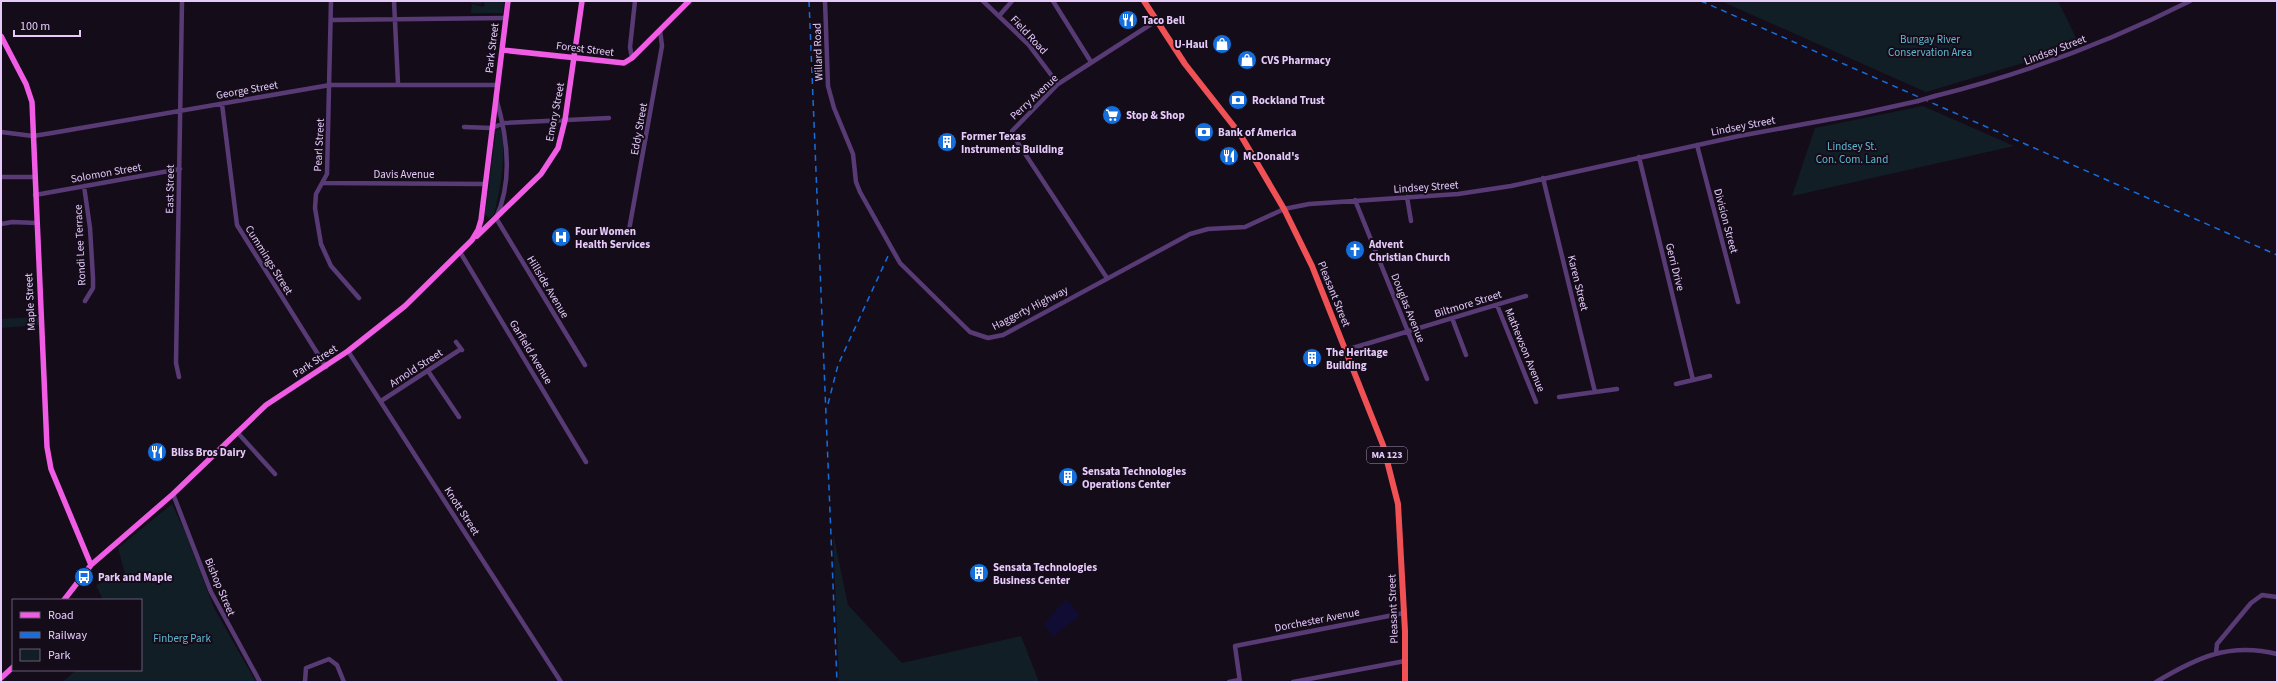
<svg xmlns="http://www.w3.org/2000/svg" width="2278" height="683" font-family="'Source Sans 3',sans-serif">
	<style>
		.green { fill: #121e26 }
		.water { fill: #100c33 }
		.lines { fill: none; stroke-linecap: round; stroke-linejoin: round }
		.minor { stroke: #583b75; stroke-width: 4.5 }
		.major { stroke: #f05ce4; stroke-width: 5.5 }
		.highway { stroke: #ef5155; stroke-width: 6 }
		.rail { stroke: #146edc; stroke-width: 1.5; stroke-dasharray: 6 5; stroke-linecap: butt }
		.minor-bridge { stroke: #583b75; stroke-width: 4.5 }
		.labels { text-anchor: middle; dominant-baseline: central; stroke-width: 4; stroke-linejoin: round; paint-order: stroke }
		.shield { fill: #150c1a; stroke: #a791b7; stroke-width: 1 }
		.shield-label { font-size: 10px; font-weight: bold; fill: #e5cafa }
		.poi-label { font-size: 11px; font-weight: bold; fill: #e5cafa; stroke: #150c1a; text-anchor: start }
		.street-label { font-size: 11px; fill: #e5cafa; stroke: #150c1a }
		.park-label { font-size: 11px; fill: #5fbad2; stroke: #150c1a }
	</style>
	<rect width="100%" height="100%" fill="#150c1a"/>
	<path class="green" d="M471,1H504L503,13H471L472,4L483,7L485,4L483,2L480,4L471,3Z
		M1721,1H2058L2080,46L1926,92Z
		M1923,106L2014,146L1792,196L1815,128Z
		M499,128C509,140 499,202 493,216L489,218L485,214L496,131Z
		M38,317L39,325L1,328V319Z
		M172,504L186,534L214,608L256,682H63L76,670H141V600H103L96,585L125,574L118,548Z
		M833,533L848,605L902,663L1021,636L1039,682H839Z"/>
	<path class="water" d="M1066,599L1080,615L1053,637L1044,624Z"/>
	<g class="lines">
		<path class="minor" d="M331,1L327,174L316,194L315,208L321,244L331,266L359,298
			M394,1L398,84
			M825,1L828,86L834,108L853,154L856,182L860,192L900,263L970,332L988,338L1003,335L1190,234L1208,229L1245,227L1284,209L1309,204L1458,194L1511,186L1739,136L1859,114L1918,101
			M983,1L1028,44L1058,84
			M1053,1L1091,62
			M999,16L1012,1
			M331,20L506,18
			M632,58L630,47L635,1
			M1935,96C2023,74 2109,42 2190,1
			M496,98C507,135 513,181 496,218L585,365
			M222,104L237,225L326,367
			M464,127L492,128L504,123L609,118
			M1,132L33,136L52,133L330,85H498
			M1697,145L1738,302
			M1639,157L1693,380
			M1,177H35
			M1543,178L1595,392
			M324,183L485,184
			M84,186L90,228L93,278V288L85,301
			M35,195L180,169
			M1407,197L1411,221
			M1355,200L1427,379
			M1,224L12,222L37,223
			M629,230L662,46L660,30
			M460,252L586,462
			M1107,278L1014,137L1012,131L1058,84L1156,21
			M1497,305L1536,402
			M1452,318L1466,355
			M456,342L462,350
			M1346,350L1526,296
			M348,351L561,682
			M428,371L459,417
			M179,377L176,363L182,1
			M1676,384L1710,376
			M1559,397L1617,389
			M381,401L461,349
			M237,432L275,474
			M173,494L211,592L260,682
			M2216,653L2217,644L2251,603L2262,595L2277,597
			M305,682L306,668L329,659L337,665L344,682
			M1229,682L1239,680
			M1240,682L1235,646L1404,613
			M1293,682L1405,661
			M2156,682C2196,658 2229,642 2277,654"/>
		<path class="major" d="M1,36L26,84L32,102L47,447L51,469L91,565
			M502,50L624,63L632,58L689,1
			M477,236L541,174L558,148L565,120L582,1
			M64,600L91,565L173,494L266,405L348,351L405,306L472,240L478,230L481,220L508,1
			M1,678L13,667"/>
		<path class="highway" d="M1144,1L1185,64L1240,134L1284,209L1312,266L1383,445L1398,504L1405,631V682"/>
		<path class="rail" d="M809,1L837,682
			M1701,1L2277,255
			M828,404L838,365L888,256"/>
		<path class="minor-bridge" d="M1918,101L1935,96"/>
	</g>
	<defs>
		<g id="restaurant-disc" transform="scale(1)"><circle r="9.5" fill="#146edc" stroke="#150c1a"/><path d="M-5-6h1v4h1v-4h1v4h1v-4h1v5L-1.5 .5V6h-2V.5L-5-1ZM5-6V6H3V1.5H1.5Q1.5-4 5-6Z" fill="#fff"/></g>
		<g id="shop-disc" transform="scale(1)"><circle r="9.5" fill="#146edc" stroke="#150c1a"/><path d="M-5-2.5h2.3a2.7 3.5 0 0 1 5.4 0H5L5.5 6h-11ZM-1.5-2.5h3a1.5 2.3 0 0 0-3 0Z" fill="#fff"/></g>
		<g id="bank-disc" transform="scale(1)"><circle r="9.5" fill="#146edc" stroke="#150c1a"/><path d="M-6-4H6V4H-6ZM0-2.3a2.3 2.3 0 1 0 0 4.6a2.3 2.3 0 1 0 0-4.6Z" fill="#fff"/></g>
		<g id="supermarket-disc" transform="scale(1)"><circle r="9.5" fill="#146edc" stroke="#150c1a"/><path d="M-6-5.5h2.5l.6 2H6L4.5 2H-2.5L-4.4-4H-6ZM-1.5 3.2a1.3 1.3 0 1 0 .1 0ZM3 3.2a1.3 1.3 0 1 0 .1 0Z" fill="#fff"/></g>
		<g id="building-disc" transform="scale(1)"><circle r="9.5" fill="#146edc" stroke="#150c1a"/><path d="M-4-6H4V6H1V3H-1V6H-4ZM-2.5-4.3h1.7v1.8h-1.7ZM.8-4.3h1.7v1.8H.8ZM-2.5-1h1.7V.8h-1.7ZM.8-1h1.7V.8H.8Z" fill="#fff"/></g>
		<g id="hospital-disc" transform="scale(1)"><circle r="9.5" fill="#146edc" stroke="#150c1a"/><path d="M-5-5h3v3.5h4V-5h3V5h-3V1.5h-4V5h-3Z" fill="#fff"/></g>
		<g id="church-disc" transform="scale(1)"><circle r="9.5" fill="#146edc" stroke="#150c1a"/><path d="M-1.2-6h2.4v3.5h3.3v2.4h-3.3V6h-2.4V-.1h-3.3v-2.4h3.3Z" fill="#fff"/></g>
		<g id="bus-disc" transform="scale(1)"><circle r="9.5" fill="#146edc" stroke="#150c1a"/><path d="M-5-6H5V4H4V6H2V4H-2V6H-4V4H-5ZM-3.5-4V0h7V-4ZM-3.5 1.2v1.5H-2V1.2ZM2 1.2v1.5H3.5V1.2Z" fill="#fff"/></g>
	</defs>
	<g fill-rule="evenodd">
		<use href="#restaurant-disc" x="1128" y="20"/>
		<use href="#shop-disc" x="1222" y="44"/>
		<use href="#shop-disc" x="1247" y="60"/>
		<use href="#bank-disc" x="1238" y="100"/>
		<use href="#supermarket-disc" x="1112" y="115"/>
		<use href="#bank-disc" x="1204" y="132"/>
		<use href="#building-disc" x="947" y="142"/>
		<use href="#restaurant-disc" x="1229" y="156"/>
		<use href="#hospital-disc" x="561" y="237"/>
		<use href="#church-disc" x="1355" y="250"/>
		<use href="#building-disc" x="1312" y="358"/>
		<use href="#restaurant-disc" x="157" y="452"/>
		<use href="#building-disc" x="1068" y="477"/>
		<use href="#building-disc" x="979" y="573"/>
		<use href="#bus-disc" x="84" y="577"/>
	</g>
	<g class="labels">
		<rect class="shield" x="1367" y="447" width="40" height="16" rx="3"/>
		<g class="shield-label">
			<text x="1387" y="455">MA 123</text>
		</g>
		<g class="poi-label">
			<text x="1142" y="20">Taco Bell</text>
			<text x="1208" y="44" text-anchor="end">U-Haul</text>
			<text x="1261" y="60">CVS Pharmacy</text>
			<text x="1252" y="100">Rockland Trust</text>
			<text x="1126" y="115">Stop &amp; Shop</text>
			<text x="1218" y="132">Bank of America</text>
			<text x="961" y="136">Former Texas<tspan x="961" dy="13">Instruments Building</tspan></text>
			<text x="1243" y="156">McDonald's</text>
			<text x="575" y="231">Four Women<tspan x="575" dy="13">Health Services</tspan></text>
			<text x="1369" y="244">Advent<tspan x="1369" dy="13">Christian Church</tspan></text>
			<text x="1326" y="352">The Heritage<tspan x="1326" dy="13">Building</tspan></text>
			<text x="171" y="452">Bliss Bros Dairy</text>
			<text x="1082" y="471">Sensata Technologies<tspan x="1082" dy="13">Operations Center</tspan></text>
			<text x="993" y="567">Sensata Technologies<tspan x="993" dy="13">Business Center</tspan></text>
			<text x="98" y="577">Park and Maple</text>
		</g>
		<g class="street-label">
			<text transform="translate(1029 35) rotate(47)">Field Road</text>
			<text transform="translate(492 48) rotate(-83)">Park Street</text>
			<text transform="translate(585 49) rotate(7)">Forest Street</text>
			<text transform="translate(2055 50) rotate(-21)">Lindsey Street</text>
			<text transform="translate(818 52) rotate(-92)">Willard Road</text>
			<text transform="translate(247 90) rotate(-10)">George Street</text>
			<text transform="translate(1034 97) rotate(-43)">Perry Avenue</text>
			<text transform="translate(555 112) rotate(-79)">Emory Street</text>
			<text transform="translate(1743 126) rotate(-11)">Lindsey Street</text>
			<text transform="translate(639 129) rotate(-80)">Eddy Street</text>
			<text transform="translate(319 145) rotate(-87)">Pearl Street</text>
			<text transform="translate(106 173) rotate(-10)">Solomon Street</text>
			<text x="404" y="174">Davis Avenue</text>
			<text transform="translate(1426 187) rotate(-4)">Lindsey Street</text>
			<text transform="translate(170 189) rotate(-89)">East Street</text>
			<text transform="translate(1726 221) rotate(75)">Division Street</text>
			<text transform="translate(80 245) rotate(-93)">Rondi Lee Terrace</text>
			<text transform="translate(269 260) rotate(58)">Cummings Street</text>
			<text transform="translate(1675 267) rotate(76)">Gerri Drive</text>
			<text transform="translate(1578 283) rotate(76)">Karen Street</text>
			<text transform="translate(548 287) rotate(59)">Hillside Avenue</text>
			<text transform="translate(1334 294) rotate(68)">Pleasant Street</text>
			<text transform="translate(30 302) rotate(-93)">Maple Street</text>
			<text transform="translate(1468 304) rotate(-17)">Biltmore Street</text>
			<text transform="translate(1030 308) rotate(-27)">Haggerty Highway</text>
			<text transform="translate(1408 308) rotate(68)">Douglas Avenue</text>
			<text transform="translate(1525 350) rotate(68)">Mathewson Avenue</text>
			<text transform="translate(531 352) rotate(59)">Garfield Avenue</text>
			<text transform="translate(315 361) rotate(-33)">Park Street</text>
			<text transform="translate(416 368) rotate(-33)">Arnold Street</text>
			<text transform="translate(462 511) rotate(57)">Knott Street</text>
			<text transform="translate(220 587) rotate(67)">Bishop Street</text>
			<text transform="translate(1393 609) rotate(-92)">Pleasant Street</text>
			<text transform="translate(1317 620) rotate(-11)">Dorchester Avenue</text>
		</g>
		<g class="park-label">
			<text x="1930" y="39">Bungay River<tspan x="1930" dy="13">Conservation Area</tspan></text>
			<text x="1852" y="146">Lindsey St.<tspan x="1852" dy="13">Con. Com. Land</tspan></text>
			<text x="182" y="638">Finberg Park</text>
		</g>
	</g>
	<rect width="2278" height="683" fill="none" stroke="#e5cafa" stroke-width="4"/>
	<rect x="12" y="599" width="130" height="72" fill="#150c1a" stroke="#685874"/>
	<rect x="20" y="612" width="20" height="6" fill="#f05ce4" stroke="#685874"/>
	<text x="48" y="619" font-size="12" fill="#e5cafa">Road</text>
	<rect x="20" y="632" width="20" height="6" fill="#146edc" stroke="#685874"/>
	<text x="48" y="639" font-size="12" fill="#e5cafa">Railway</text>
	<rect x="20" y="649" width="20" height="12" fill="#121e26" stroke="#685874"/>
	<text x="48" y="659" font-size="12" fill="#e5cafa">Park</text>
	<path d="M14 30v6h66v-6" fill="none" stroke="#e5cafa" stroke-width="2"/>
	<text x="20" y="30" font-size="12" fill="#e5cafa" stroke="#150c1a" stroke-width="3" paint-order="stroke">100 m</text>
</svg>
